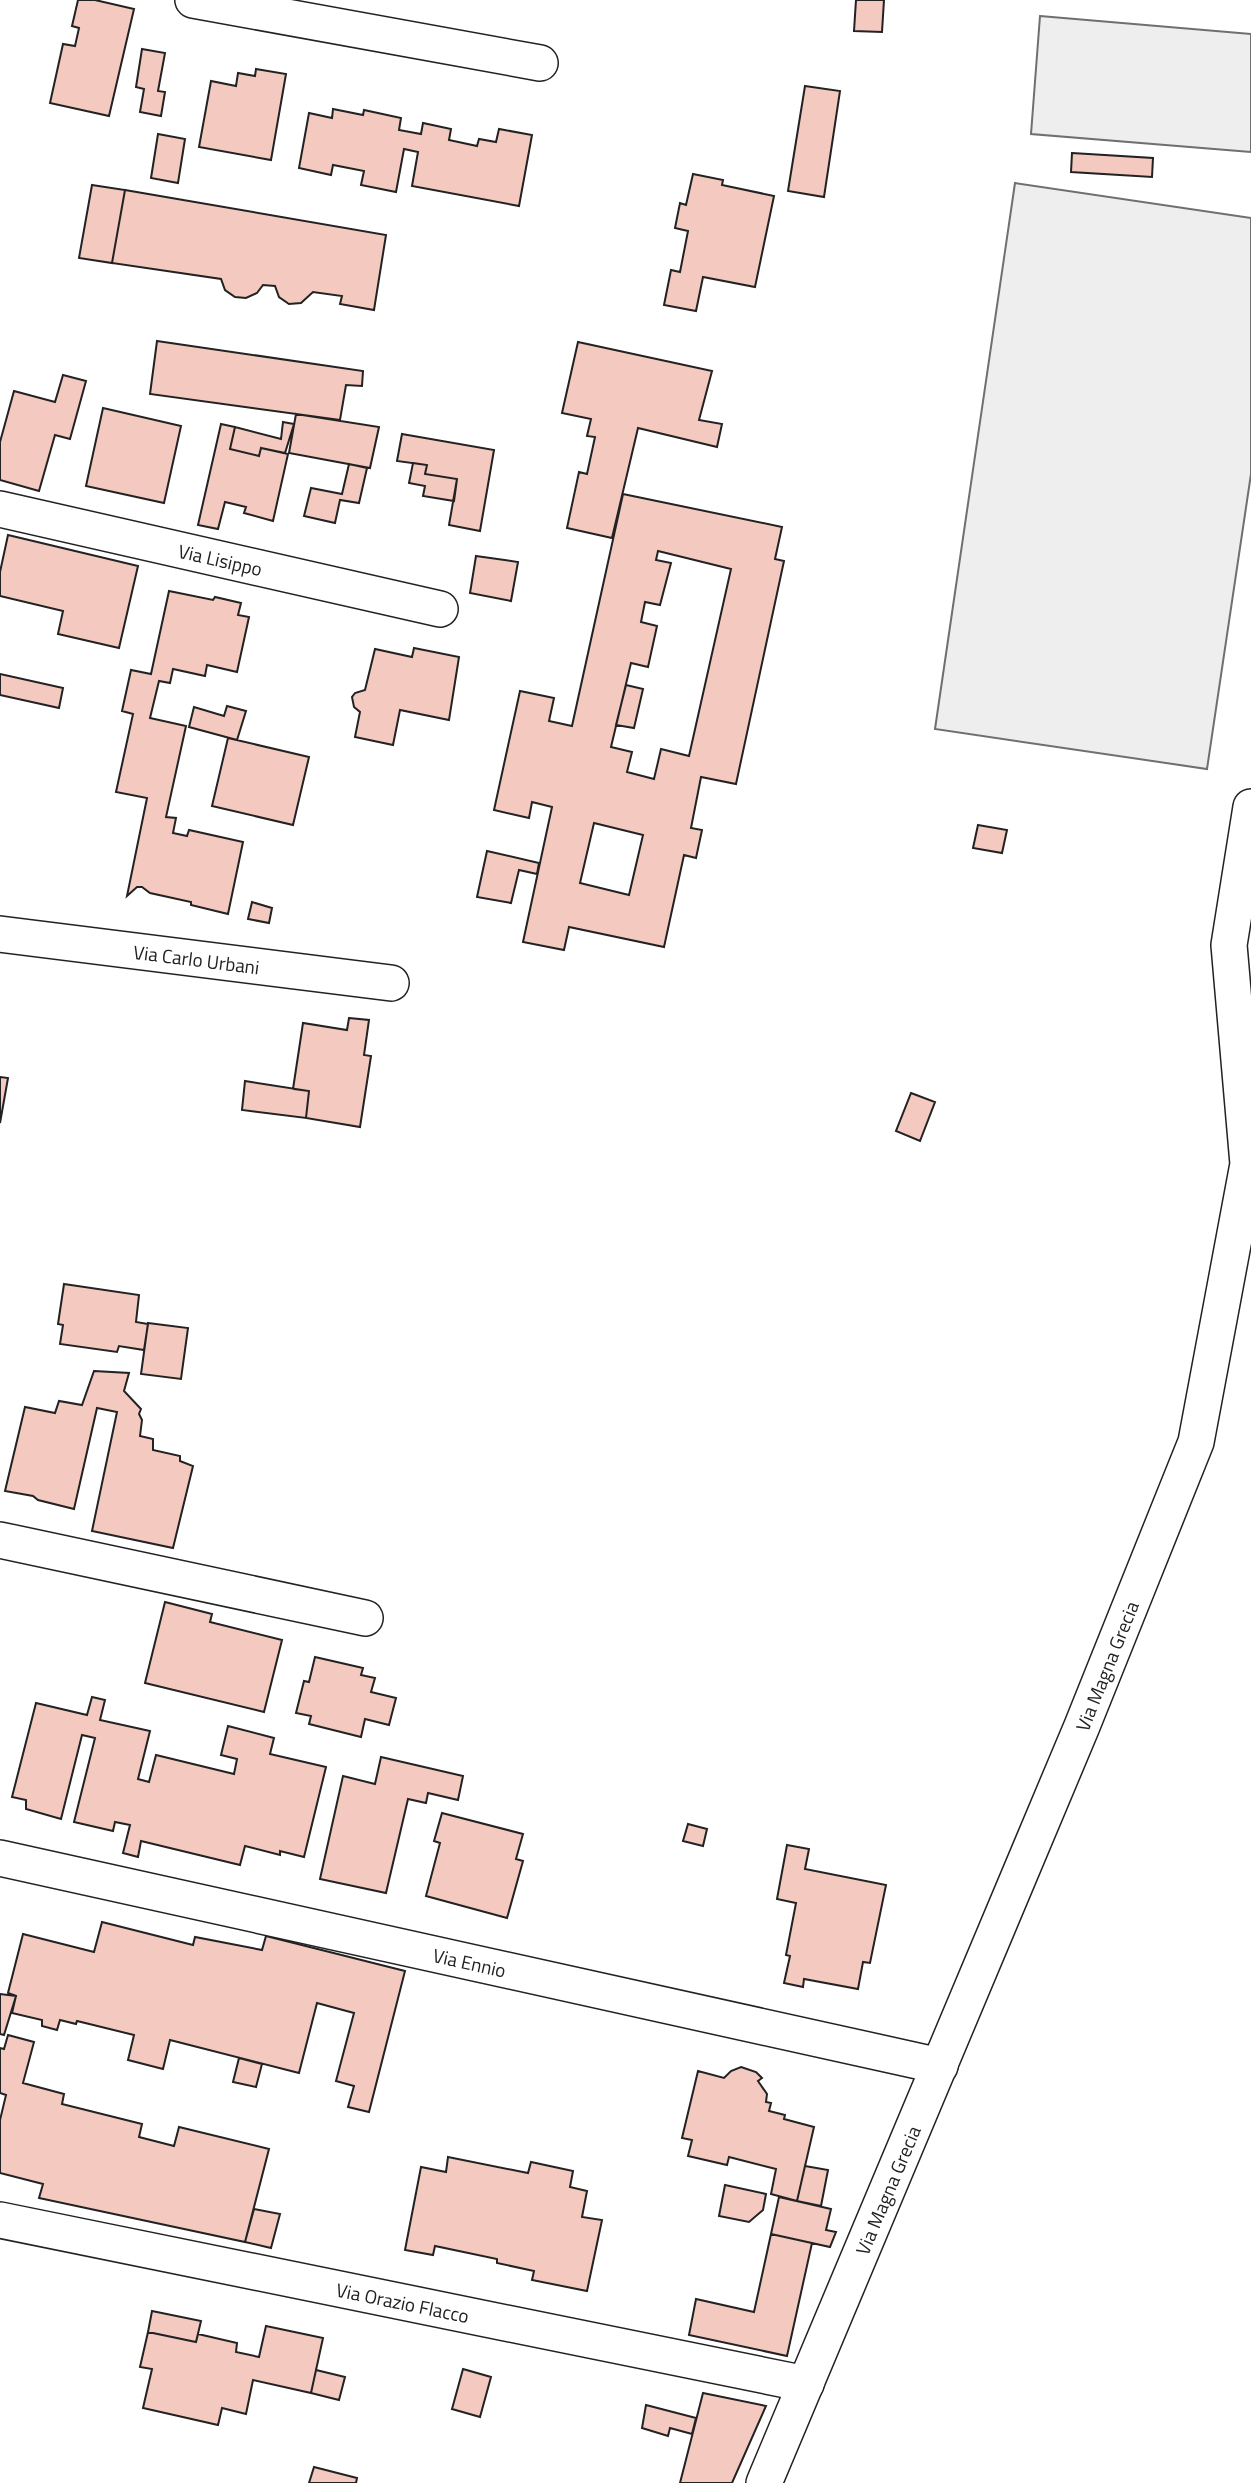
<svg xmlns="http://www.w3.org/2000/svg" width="1251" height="2483" font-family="'Titillium Web',sans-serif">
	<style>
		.green { fill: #eee; stroke: #6f6f6f; stroke-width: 2 }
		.building { fill: #f3c9c0; stroke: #222; stroke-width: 2; fill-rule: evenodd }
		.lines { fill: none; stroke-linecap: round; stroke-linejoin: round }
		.minor-casing { stroke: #222; stroke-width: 38 }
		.minor { stroke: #fff; stroke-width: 35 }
		.labels { text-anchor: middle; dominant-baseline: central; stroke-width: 5; stroke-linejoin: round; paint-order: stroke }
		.street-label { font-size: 19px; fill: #222; stroke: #fff }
	</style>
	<rect width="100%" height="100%" fill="#fff"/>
	<path class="green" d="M1040,16L1251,34V152L1031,134Z
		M1015,183L1251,218V474L1207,769L935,729Z"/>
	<path class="building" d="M78,0H95L134,9L109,116L50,103L63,44L75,46L79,28L72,26Z
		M856,0H884L882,32L854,31Z
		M142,49L165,53L158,91L165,92L161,116L140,112L144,89L136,87Z
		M256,69L286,74L271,160L199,147L211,81L236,86L238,73L255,76Z
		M805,86L840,91L824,197L788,191Z
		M333,109L363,115L364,110L401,118L399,130L421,134L423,123L451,129L449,140L477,146L479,139L496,142L499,129L532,135L519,206L412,186L418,152L404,149L396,192L361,185L364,171L333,165L331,175L299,168L309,113L332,118Z
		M158,134L185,139L178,183L151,178Z
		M1072,153L1153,158L1152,177L1071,172Z
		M693,174L723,180L722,185L774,196L755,287L703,277L696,311L664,305L671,270L680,272L688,231L675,228L680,203L686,205Z
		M92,185L125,190L112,263L79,258Z
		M125,190L386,235L374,310L340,304L342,296L313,292L301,303L289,304L279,297L275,286L263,285L257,293L246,298L235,297L225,290L221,279L112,263Z
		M157,341L363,371L362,386L346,385L340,420L150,394Z
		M578,342L712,371L699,420L722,424L717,447L638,428L612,538L567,528L579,472L587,474L595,437L587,436L591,419L562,413Z
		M63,375L86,381L70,439L55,435L39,491L0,480V442L14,391L55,402Z
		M103,408L181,426L164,503L86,486Z
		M296,414L379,427L370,468L289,453Z
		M283,422L294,424L285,453L261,448L259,456L230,449L235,427L281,439Z
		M221,424L235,427L230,449L259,456L261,448L288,454L273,521L244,513L246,507L225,502L218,529L198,525Z
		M402,434L494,450L480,531L449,525L457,479L425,474L427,465L397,461Z
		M413,463L427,465L425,474L457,479L454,501L423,496L425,486L409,483Z
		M349,464L367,468L359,503L340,500L335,523L304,516L311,488L342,494Z
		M623,494L782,527L775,559L784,561L736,784L701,777L691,828L702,830L696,858L684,855L664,947L569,927L564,950L523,942L552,807L532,802L529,818L494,810L520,691L554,698L549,721L572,726ZM658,551L731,569L689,756L661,749L654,779L627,772L632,752L611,747L631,663L648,667L657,626L641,622L645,602L660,605L671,563L656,560ZM594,823L643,835L629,895L580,883Z
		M8,535L138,566L119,648L58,634L63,611L0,596V572Z
		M476,556L518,562L511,601L470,593Z
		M169,591L213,600L215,597L241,603L238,615L249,617L237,672L207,665L205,676L173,669L170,683L159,681L150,718L186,726L166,817L176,818L173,833L187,836L189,830L243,842L228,914L191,905V902L150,893L142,887H137L127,896L147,798L116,792L133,714L122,711L131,670L151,674Z
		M414,648L459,657L449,720L400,710L393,745L355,737L360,712L354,707L352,697L355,693L365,690L375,649L412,657Z
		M0,674L63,688L59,708L0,695Z
		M626,685L643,689L634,728L616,725Z
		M227,706L246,711L237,740L189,727L194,707L224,716Z
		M228,738L309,757L293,825L212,806Z
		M978,825L1007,830L1002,853L973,848Z
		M487,851L539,863L537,874L519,870L511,903L477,897Z
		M252,902L272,908L269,923L248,919Z
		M349,1018L369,1020L364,1055L371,1056L360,1127L306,1118L309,1091L293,1089L303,1023L347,1030Z
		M0,1077L8,1078L0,1123Z
		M245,1081L309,1091L306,1118L242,1110Z
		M911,1093L935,1102L920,1141L896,1131Z
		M64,1284L139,1295L136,1322L148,1324L144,1350L119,1346L117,1352L60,1344L63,1325L58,1324Z
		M148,1323L188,1328L181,1379L141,1374Z
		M94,1371L129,1373L124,1391L141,1409L139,1414L142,1420L140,1436L153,1439V1450L180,1456V1461L193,1466L173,1548L92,1531L117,1412L97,1408L74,1509L38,1500L33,1496L5,1491L25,1407L55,1413L59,1401L82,1405Z
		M165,1602L212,1614L210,1622L282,1640L264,1712L145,1683Z
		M315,1657L363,1668L361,1675L375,1678L371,1692L396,1698L389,1725L365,1719L361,1737L309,1724L311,1716L296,1713L304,1681L309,1682Z
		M92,1697L105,1700L100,1720L150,1731L138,1779L149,1782L156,1755L234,1774L237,1759L221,1755L228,1726L274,1738L270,1754L326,1767L304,1857L280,1851V1855L245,1846L240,1865L141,1841L138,1857L123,1853L130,1825L115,1822L113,1831L74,1822L95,1738L82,1735L61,1819L26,1809V1800L12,1797L36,1703L87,1715Z
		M381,1757L463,1776L458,1800L428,1793L426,1803L408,1799L386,1893L320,1879L343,1776L375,1784Z
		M442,1813L523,1834L516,1859L523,1861L507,1918L426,1896L440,1843L434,1841Z
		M688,1824L707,1829L703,1846L683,1841Z
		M787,1845L809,1849L805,1869L886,1885L870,1963L863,1962L858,1989L804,1979L803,1987L784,1983L790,1956L786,1955L796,1903L777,1899Z
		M102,1922L193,1945L195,1937L262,1950L266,1936L405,1971L369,2112L348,2107L354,2086L336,2081L354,2013L317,2003L299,2073L170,2040L163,2069L128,2060L134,2035L77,2021L76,2024L60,2020L57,2030L42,2026V2020L12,2013L16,1996L8,1993L23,1934L94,1952Z
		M0,1994L16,1996L4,2035L0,2034Z
		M8,2035L34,2042L23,2083L64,2094L62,2104L142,2124L139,2137L174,2146L179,2127L269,2149L245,2242L39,2198L43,2184L0,2173V2120L6,2095L0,2093V2048L4,2049Z
		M239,2058L262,2064L256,2087L233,2082Z
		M741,2067L756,2072L762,2078L758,2081L767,2094L766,2102L771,2103L769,2111L785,2115L784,2119L814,2127L797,2201L771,2194L776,2169L729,2157L727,2165L688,2156L692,2140L682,2138L698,2071L724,2078L731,2071Z
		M448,2157L528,2173L531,2162L573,2171L570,2187L587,2191L582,2217L602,2220L587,2291L532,2280L534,2271L497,2263V2259L435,2246L433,2255L405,2250L421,2167L446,2172Z
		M805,2166L828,2170L821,2206L797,2201Z
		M725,2185L766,2194L763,2210L749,2222L719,2216Z
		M779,2197L831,2209L826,2230L836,2232L830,2247L771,2234Z
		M254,2209L280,2214L271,2248L245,2242Z
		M771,2234L812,2243L787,2356L689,2335L696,2299L754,2312Z
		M152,2311L201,2321L196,2342L148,2332Z
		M266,2326L323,2338L311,2393L253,2380L246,2414L222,2408L218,2425L143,2408L152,2369L140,2367L148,2332L196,2342L198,2334L237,2343L236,2352L259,2357Z
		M463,2369L491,2377L480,2417L452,2409Z
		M316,2370L345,2377L339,2400L311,2393Z
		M703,2393L766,2406L732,2483H680Z
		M646,2405L696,2418L692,2434L670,2428L668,2436L642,2428Z
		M314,2467L357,2478L356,2483H309Z"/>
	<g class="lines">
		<g class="minor-casing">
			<g id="minor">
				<path d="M193,0L540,63"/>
				<path id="s1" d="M0,509L440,609"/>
				<path id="s2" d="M0,934L391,983"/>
				<path d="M0,1540L365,1618"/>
				<path id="s3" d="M0,1858L940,2066"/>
				<path id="s4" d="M0,2220L806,2384"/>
				<path id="s5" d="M764,2483L1082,1726L1196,1442L1248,1164L1229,945L1251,807"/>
			</g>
		</g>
		<use href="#minor" class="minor"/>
	</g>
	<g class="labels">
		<g class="street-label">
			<text stroke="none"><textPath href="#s1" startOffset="226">Via Lisippo</textPath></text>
			<text stroke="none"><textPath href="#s2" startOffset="198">Via Carlo Urbani</textPath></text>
			<text stroke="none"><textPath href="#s5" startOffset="886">Via Magna Grecia</textPath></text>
			<text stroke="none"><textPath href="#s3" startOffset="481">Via Ennio</textPath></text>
			<text stroke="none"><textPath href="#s5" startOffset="318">Via Magna Grecia</textPath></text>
			<text stroke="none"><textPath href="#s4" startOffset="411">Via Orazio Flacco</textPath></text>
		</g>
	</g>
</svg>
